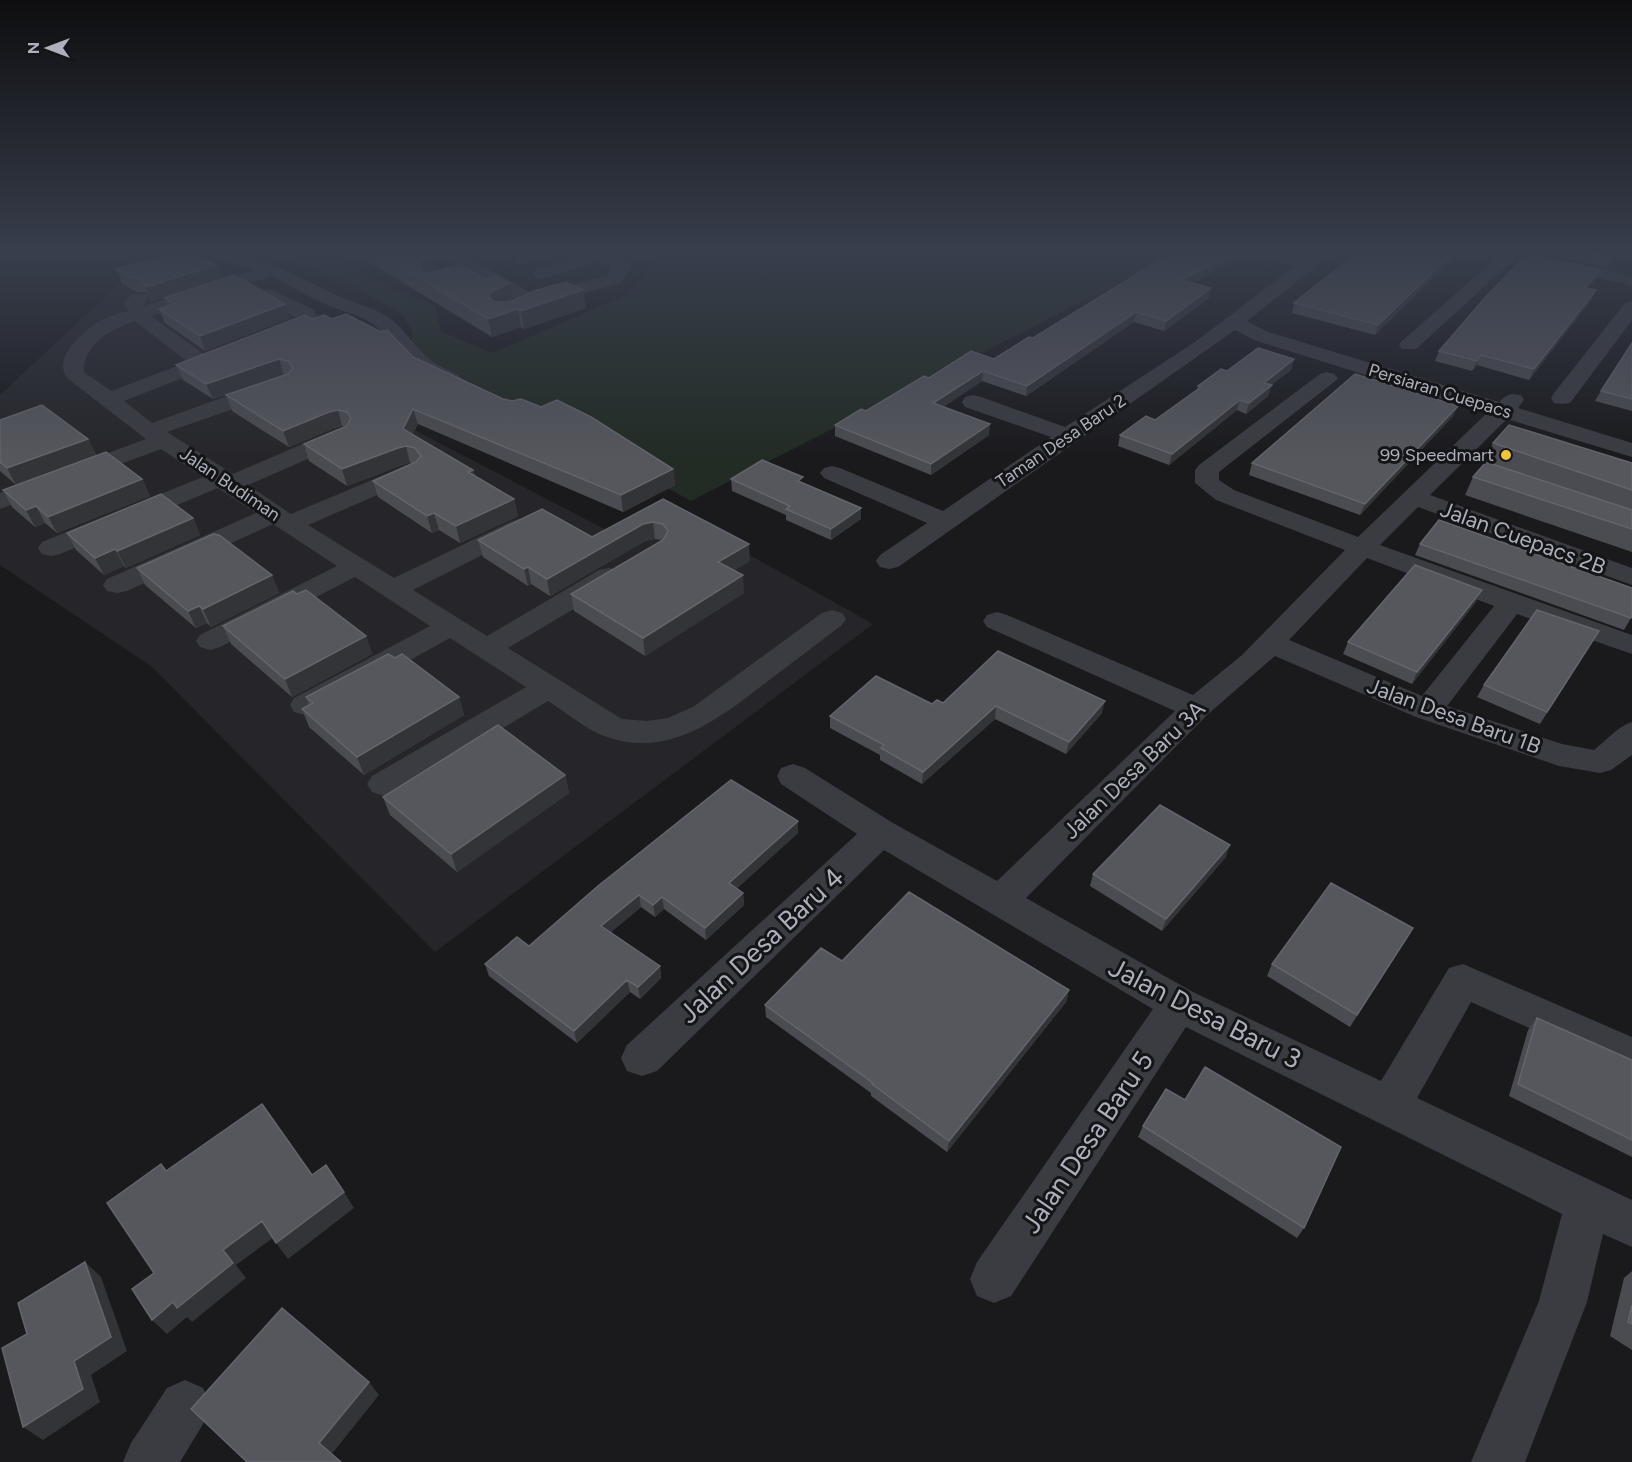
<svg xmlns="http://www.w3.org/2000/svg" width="1632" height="1462" font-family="Figtree,sans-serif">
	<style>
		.built { fill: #26262a }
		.green { fill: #222b24 }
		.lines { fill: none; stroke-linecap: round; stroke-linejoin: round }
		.minor { fill: #3b3c42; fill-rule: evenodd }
		.wall { fill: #4b4c51 }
		.shaded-wall { fill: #333437 }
		.building { fill: #56575d; stroke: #64656c; stroke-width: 1.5 }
		.poi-dot { fill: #f2c43d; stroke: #151518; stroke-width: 2 }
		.labels { text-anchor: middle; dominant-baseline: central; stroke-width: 6; stroke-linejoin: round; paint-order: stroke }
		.far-street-label { font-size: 18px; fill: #adb0bc; stroke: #151518 }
		.far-poi-label { font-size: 18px; fill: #adb0bc; stroke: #151518; text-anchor: end }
		.street-label { font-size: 22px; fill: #adb0bc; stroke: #151518 }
		.near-street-label { font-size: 27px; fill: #adb0bc; stroke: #151518 }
	</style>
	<rect width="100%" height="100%" fill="#1a1a1d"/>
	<path class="built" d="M204,260L328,319L257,348L614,534L664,507L873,624L435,952L151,666L0,565V395L120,283Z"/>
	<path class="green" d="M345,253L344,262L382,284L435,305L441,332L493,353L626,295L662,260L645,253H1178L691,501C600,450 507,400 412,356V331L403,315L347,283L276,254Z"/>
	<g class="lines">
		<path class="minor" d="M207,253C261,252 294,276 341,297C358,305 376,308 391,319C406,331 417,350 433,362C442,369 457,371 464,381L460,385C430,393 399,348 380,330C366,316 347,313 330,306C310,298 291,286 272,276L151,316L205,355L219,351L226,353L229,357L226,361L124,401L152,423L260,384L268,383L276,384L279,389L276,394L167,432L233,474L335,430L343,428L351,430L354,435L351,440L248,485L291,514L403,467L411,465L419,467L423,472L419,477L308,525L394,578L510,522L519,519L528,522L532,527L528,532L413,590L487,636L599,570L609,568L619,570L622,576L619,582L508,648L622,719L647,721L668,718L693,707L822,613L832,610L842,613L846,619L842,625C817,644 793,662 768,681C721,717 671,759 607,737C586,730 566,712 548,701L396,792L384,796L372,792L367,784L372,776L526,687L450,638L316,712L305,715L294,712L290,705L294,698L430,626L355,577L220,647L210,650L200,647L196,641L200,635L337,566L273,524L127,591L117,593L107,591L103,585L107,579L256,513L218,488L60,554L51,556L42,554L38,548L42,542L203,477L161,449L0,509V493L146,439L67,378C52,357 85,329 102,320C110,315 120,313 129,311L124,303L132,294H146L148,298L144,306L255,270L210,257ZM135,321L188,362L111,391L84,372C83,343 112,329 135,321Z
			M440,253H461L535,295L608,275L612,267L598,261L541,279L535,278L532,274L535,270C559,262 611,238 631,265L621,283L532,307L525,305L443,257Z
			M522,253H548C541,261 525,265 515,263L512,259Z
			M1259,253H1287L1306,258L1313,253H1333L1247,321L1268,332L1499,402C1506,395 1510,393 1521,395L1524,400L1518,408L1632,443V457L1507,419L1430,495L1632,568V585L1418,507L1380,545L1632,635V654L1517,614L1447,706L1562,744L1594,750C1607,740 1618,726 1632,722V755L1611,770L1600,773L1559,766L1416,717L1275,656L1207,715L1026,898L1193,992L1381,1081L1449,968L1463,964L1632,1037V1074L1471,1002L1417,1098L1632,1200V1247L1603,1234L1587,1302L1525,1462H1471L1539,1301L1562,1214L1186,1027L1011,1296L994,1303L977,1296L970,1279L977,1262L1153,1009L884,850L657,1071L642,1076L627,1071L621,1058L627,1045L857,834L781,784L777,776L781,768L793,764L805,768L893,823L997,881L1175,711L987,627L983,621L987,615L997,612L1007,615L1193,695L1242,655L1345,550L1216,500L1195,483V470L1199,465L1320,374L1327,372L1334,374L1338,378L1334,382L1219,472V480L1234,490L1358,537L1487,413L1254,340L1235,330L898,567L889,569L880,567L876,561L880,555L927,523L824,478L820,473L824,468L832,466L840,468L943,511L1051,437L965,407L962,402L965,397L973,395L981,397L1065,427L1195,342L1295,266L1262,257ZM1367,558L1494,606L1422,696L1289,640Z
			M1502,253H1521L1416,349H1402L1399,345L1402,341Z
			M1557,258L1632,276V286L1551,267L1548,263L1551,259Z
			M270,289L314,310L317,321L314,325L281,340H267L264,336L267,332L297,318L263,299L261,295L263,291Z
			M1632,301V320L1570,403L1562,404L1554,403L1551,398L1554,393L1625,303Z
			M185,1380L203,1388L211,1406L203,1424L180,1462H123L131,1443L167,1388Z"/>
	</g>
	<path class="wall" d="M365,253H422L434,272L513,300L583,290L586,308L524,329L521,327L492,337L367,261Z
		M1357,253H1459L1375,335L1292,313L1294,303Z
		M1545,253H1619L1606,268Z
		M1234,262L1191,283L1209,298L1164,331L1134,322L1026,396L982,381L943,407L989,435L931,475L835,436V425L866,411L929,378L994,359L1033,338Z
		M216,265L221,279L152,301L146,292H136L122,283L116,269Z
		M1595,280L1588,288L1596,290L1591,300L1529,380L1477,365L1472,371L1435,361L1439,351Z
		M164,298L290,318L205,351L165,323L159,309L167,306Z
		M312,319L413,357L503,399L673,469L675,485L623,512L418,424L412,435L473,470L475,476L514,499L518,516L460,543L439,530L432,533L378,497L373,481L413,463H410L402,465L347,486L309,461L304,444L346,427L342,426L334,428L289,447L232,411L226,395L270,380L213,399L183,380L176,365Z
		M1632,343V411L1595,401L1601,391Z
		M1294,359L1291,370L1271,385L1268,396L1246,414L1237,410L1169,465L1118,446L1120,435L1155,420L1197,390L1198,386L1227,371Z
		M1453,416L1360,515L1249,475L1252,463Z
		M0,420L88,439L96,455L16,485L0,471Z
		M1493,443L1632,463V552L1465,495L1473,477L1486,462H1485Z
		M142,479L150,496L57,533L45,523L35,527L12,507L3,490Z
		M731,479L803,483L861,508V519L831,540L786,520V515L732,491Z
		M663,499L750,561L734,570L744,593L645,656L574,611L571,594L662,540L655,539L645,541L550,596L531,584L528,586L483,557L478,540L592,537Z
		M193,518L200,535L126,568L124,566L104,575L76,550L67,533Z
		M1420,544L1631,618L1624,630L1415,555Z
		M137,568L272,575L279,593L211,627L207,623L196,628L145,585Z
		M297,594L366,636L372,654L292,697L231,644L223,626Z
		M1476,602L1412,684L1343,654L1348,642Z
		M1599,631L1540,724L1477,697L1484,685Z
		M395,658L459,697L464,715L364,775L309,727L302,709L309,705L306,697Z
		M943,703L1102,713L1066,754L995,719L922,784L880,760V755L830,728V716Z
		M565,775L569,793L457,872L390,815L383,797Z
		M798,833L737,888L743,893L744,905L706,940L664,909L655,917L641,907L611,932L660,966L661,978L640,999L630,992L577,1043L489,976L485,964L529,946L598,886Z
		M1226,857L1162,931L1090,886L1093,874Z
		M1413,928L1350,1027L1267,976L1272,964Z
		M842,961L1069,990L1066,1002L947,1152L871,1096V1093L766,1017L765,1005Z
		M1537,1018L1632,1060V1157L1509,1096L1528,1030Z
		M1143,1126L1304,1228L1297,1238L1138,1137Z
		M1632,1271V1350L1610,1336L1624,1278Z"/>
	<path class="shaded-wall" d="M1237,253L1234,262L1177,289L1180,280Z
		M1453,253H1459L1375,335L1378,325Z
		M1615,253H1619L1606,268L1610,258Z
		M431,258L435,275L423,280L418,265L422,260Z
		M216,265L221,279L152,301L146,287Z
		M1600,270L1595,280L1580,297L1585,288Z
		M510,283L513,301L495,309L488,296L492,291Z
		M1211,288L1209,298L1164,331L1166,321Z
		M583,290L586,308L524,329L521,311Z
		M1596,290L1591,300L1529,380L1534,369Z
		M285,304L290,318L205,351L200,336Z
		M518,309L521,327L492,337L488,319Z
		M1136,312L1134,322L1026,396L1027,386Z
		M1481,355L1477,365L1472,371L1477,361Z
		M279,359L284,375L213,399L206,384Z
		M1294,359L1291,370L1261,393L1264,383Z
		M983,371L982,381L932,414L933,403Z
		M1272,385L1268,396L1246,414L1249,403Z
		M1240,400L1237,410L1169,465L1172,454Z
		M1458,406L1453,416L1360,515L1365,504Z
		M413,409L418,424L407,445L403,429Z
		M338,410L342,426L334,428L289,447L283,431L329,412Z
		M990,424L989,435L931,475V464Z
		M88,439L96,455L16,485L7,468Z
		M406,446L410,463L402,465L347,486L342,469L398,448Z
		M673,469L675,485L623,512L621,495Z
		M473,470L477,486L468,472Z
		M142,479L150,496L57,533L48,517Z
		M514,499L518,516L460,543L456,526Z
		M36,506L45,523L35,527L26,510Z
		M861,508V519L831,540V529Z
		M434,513L439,530L432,533L427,516Z
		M193,518L200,535L126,568L117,551Z
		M653,522L655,539L645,541L550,596L547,579L643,524Z
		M749,544L750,561L720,579L718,562Z
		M115,549L124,566L104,575L95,558Z
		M528,567L531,584L528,586L524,569Z
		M272,575L279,593L211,627L203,609Z
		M743,575L744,593L645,656L643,638Z
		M1482,590L1476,602L1412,684L1417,672Z
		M199,606L207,623L196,628L188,611Z
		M366,636L372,654L292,697L285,679Z
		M459,697L464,715L364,775L357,757Z
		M1105,701L1102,713L1066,754L1069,742Z
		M996,706L995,719L922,784L923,772Z
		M565,775L569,793L457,872L451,854Z
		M798,821V833L730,895L729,883Z
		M1230,845L1226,857L1162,931L1166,919Z
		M743,893L744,905L706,940L705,928Z
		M639,895L641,907L604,938L601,926Z
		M662,897L664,909L655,917L653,905Z
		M1413,928L1406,940L1350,1027L1357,1015Z
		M660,966L661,978L640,999L638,987Z
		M627,980L630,992L577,1043L574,1031Z
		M1069,990L1066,1002L947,1152L949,1141Z
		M344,1192L354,1208L288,1259L276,1243Z
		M262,1221L274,1237L236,1265L246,1278L192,1322L187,1317L167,1334L152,1320L223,1250Z
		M85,1262L101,1277L127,1351L91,1375L100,1402L43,1440L23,1427L74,1361Z
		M369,1382L379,1395L331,1455L319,1443Z"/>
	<path class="building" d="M174,253H195L216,265L146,287L140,278H130L116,269Z
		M377,253H422L431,258L422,260L418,265L423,272L430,273L460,265L485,279L496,275L510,283L492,291L488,296L494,302H509L537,290L566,282L583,290L521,311L518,309L488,319Z
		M1174,253H1237L1180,280L1211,288L1166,321L1136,312L1027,386L983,371L933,403L990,424L931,464L835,425L861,409L866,411L924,376L929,378L971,351L994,359L1029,337L1033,338L1168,255Z
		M1357,253H1453L1378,325L1294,303Z
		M1588,253H1615L1610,258Z
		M1527,254L1600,270L1585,288L1596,290L1534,369L1481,355L1477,361L1439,351L1483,300Z
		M234,275L285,304L200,336L159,309L175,304L164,298Z
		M346,314L381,332L387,330L413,357L503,399L512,401L521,399L541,407L557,400L591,417L673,469L621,495L413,409L403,429L473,470L468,472L514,499L456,526L434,513L427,516L373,481L416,462L421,456L415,448L406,446L398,448L342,469L304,444L347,426L351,418L347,412L338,410L329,412L283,431L226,395L288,374L293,368L288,361L279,359L206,384L176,365L305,315L312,319L324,315L332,319Z
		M1632,343V399L1601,391Z
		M1258,348L1294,359L1264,383L1272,385L1249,403L1240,400L1172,454L1120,435L1146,416L1155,420L1201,387L1198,386L1221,369L1227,371Z
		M1355,374L1458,406L1365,504L1252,463Z
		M42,405L88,439L7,468L0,462V420Z
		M1509,425L1632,463V490L1493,443Z
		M106,452L142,479L48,517L36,506L26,510L3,490Z
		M762,460L803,477L798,481L861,508L831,529L786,509L790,506L731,479Z
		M1486,462L1632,510V529L1473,477Z
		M161,494L193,518L117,551L115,549L95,558L67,533Z
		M663,499L749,544L718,562L743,575L643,638L571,594L663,540L668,531L663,524L653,522L643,524L547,579L528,567L524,569L478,540L542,509L592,537Z
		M1439,520L1632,588V617L1631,618L1420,544Z
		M213,534L219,535L272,575L203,609L199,606L188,611L137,568Z
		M1415,565L1482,590L1417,672L1348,642Z
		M306,590L366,636L285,679L223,626L293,591L297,594Z
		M1537,610L1599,631L1547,712L1484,685Z
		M998,651L1105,701L1069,742L996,706L923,772L881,748L884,745L830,716L876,676L932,704L937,700L943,703Z
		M388,654L395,658L402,654L459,697L357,757L302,709L313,703L306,697Z
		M498,725L565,775L451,854L383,797Z
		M731,780L798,821L729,883L743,893L705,928L662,897L653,905L639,895L601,926L660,966L638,987L627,980L574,1031L485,964L517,937L529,946L598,886Z
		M1160,805L1230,845L1166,919L1093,874Z
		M1331,883L1413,928L1357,1015L1272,964Z
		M909,892L1069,990L949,1141L872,1084L873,1083L765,1005L821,948L842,961Z
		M1537,1018L1632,1060V1140L1518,1084Z
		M1205,1067L1341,1147L1304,1228L1143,1126L1166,1089L1185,1100Z
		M262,1104L312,1175L326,1165L344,1192L276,1243L262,1221L223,1250L233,1263L177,1308L173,1302L152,1320L132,1289L154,1273L107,1203L161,1164L166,1171Z
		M85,1262L111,1337L74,1361L83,1389L23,1427L2,1348L27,1334L18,1303Z
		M1632,1305V1324L1628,1322Z
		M282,1308L369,1382L319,1443L341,1462H247L191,1409Z"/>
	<linearGradient id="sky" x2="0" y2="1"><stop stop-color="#0e0e10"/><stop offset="0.55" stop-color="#383e4c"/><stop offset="1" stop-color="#383e4c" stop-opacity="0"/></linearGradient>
	<rect width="1632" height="458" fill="url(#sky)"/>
	<circle class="poi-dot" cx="1506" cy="455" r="6"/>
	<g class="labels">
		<g class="far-street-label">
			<text transform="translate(1440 391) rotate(17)">Persiaran Cuepacs</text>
			<text transform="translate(1061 441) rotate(-34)">Taman Desa Baru 2</text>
			<text transform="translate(230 484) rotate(34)">Jalan Budiman</text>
		</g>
		<g class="far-poi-label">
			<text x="1494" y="455">99 Speedmart</text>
		</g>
		<g class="street-label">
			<text transform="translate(1523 538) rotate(20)">Jalan Cuepacs 2B</text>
			<text transform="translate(1454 716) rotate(20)">Jalan Desa Baru 1B</text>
			<text transform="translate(1134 770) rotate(-44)">Jalan Desa Baru 3A</text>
		</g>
		<g class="near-street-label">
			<text transform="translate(761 945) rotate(-43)">Jalan Desa Baru 4</text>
			<text transform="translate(1205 1013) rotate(27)">Jalan Desa Baru 3</text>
			<text transform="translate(1087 1142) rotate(-56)">Jalan Desa Baru 5</text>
		</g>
	</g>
	<g transform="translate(48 48) rotate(270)" stroke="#151518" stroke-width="4.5" paint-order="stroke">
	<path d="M0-4.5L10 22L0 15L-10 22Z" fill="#adb0bc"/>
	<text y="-9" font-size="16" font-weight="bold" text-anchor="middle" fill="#adb0bc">N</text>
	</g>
</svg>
